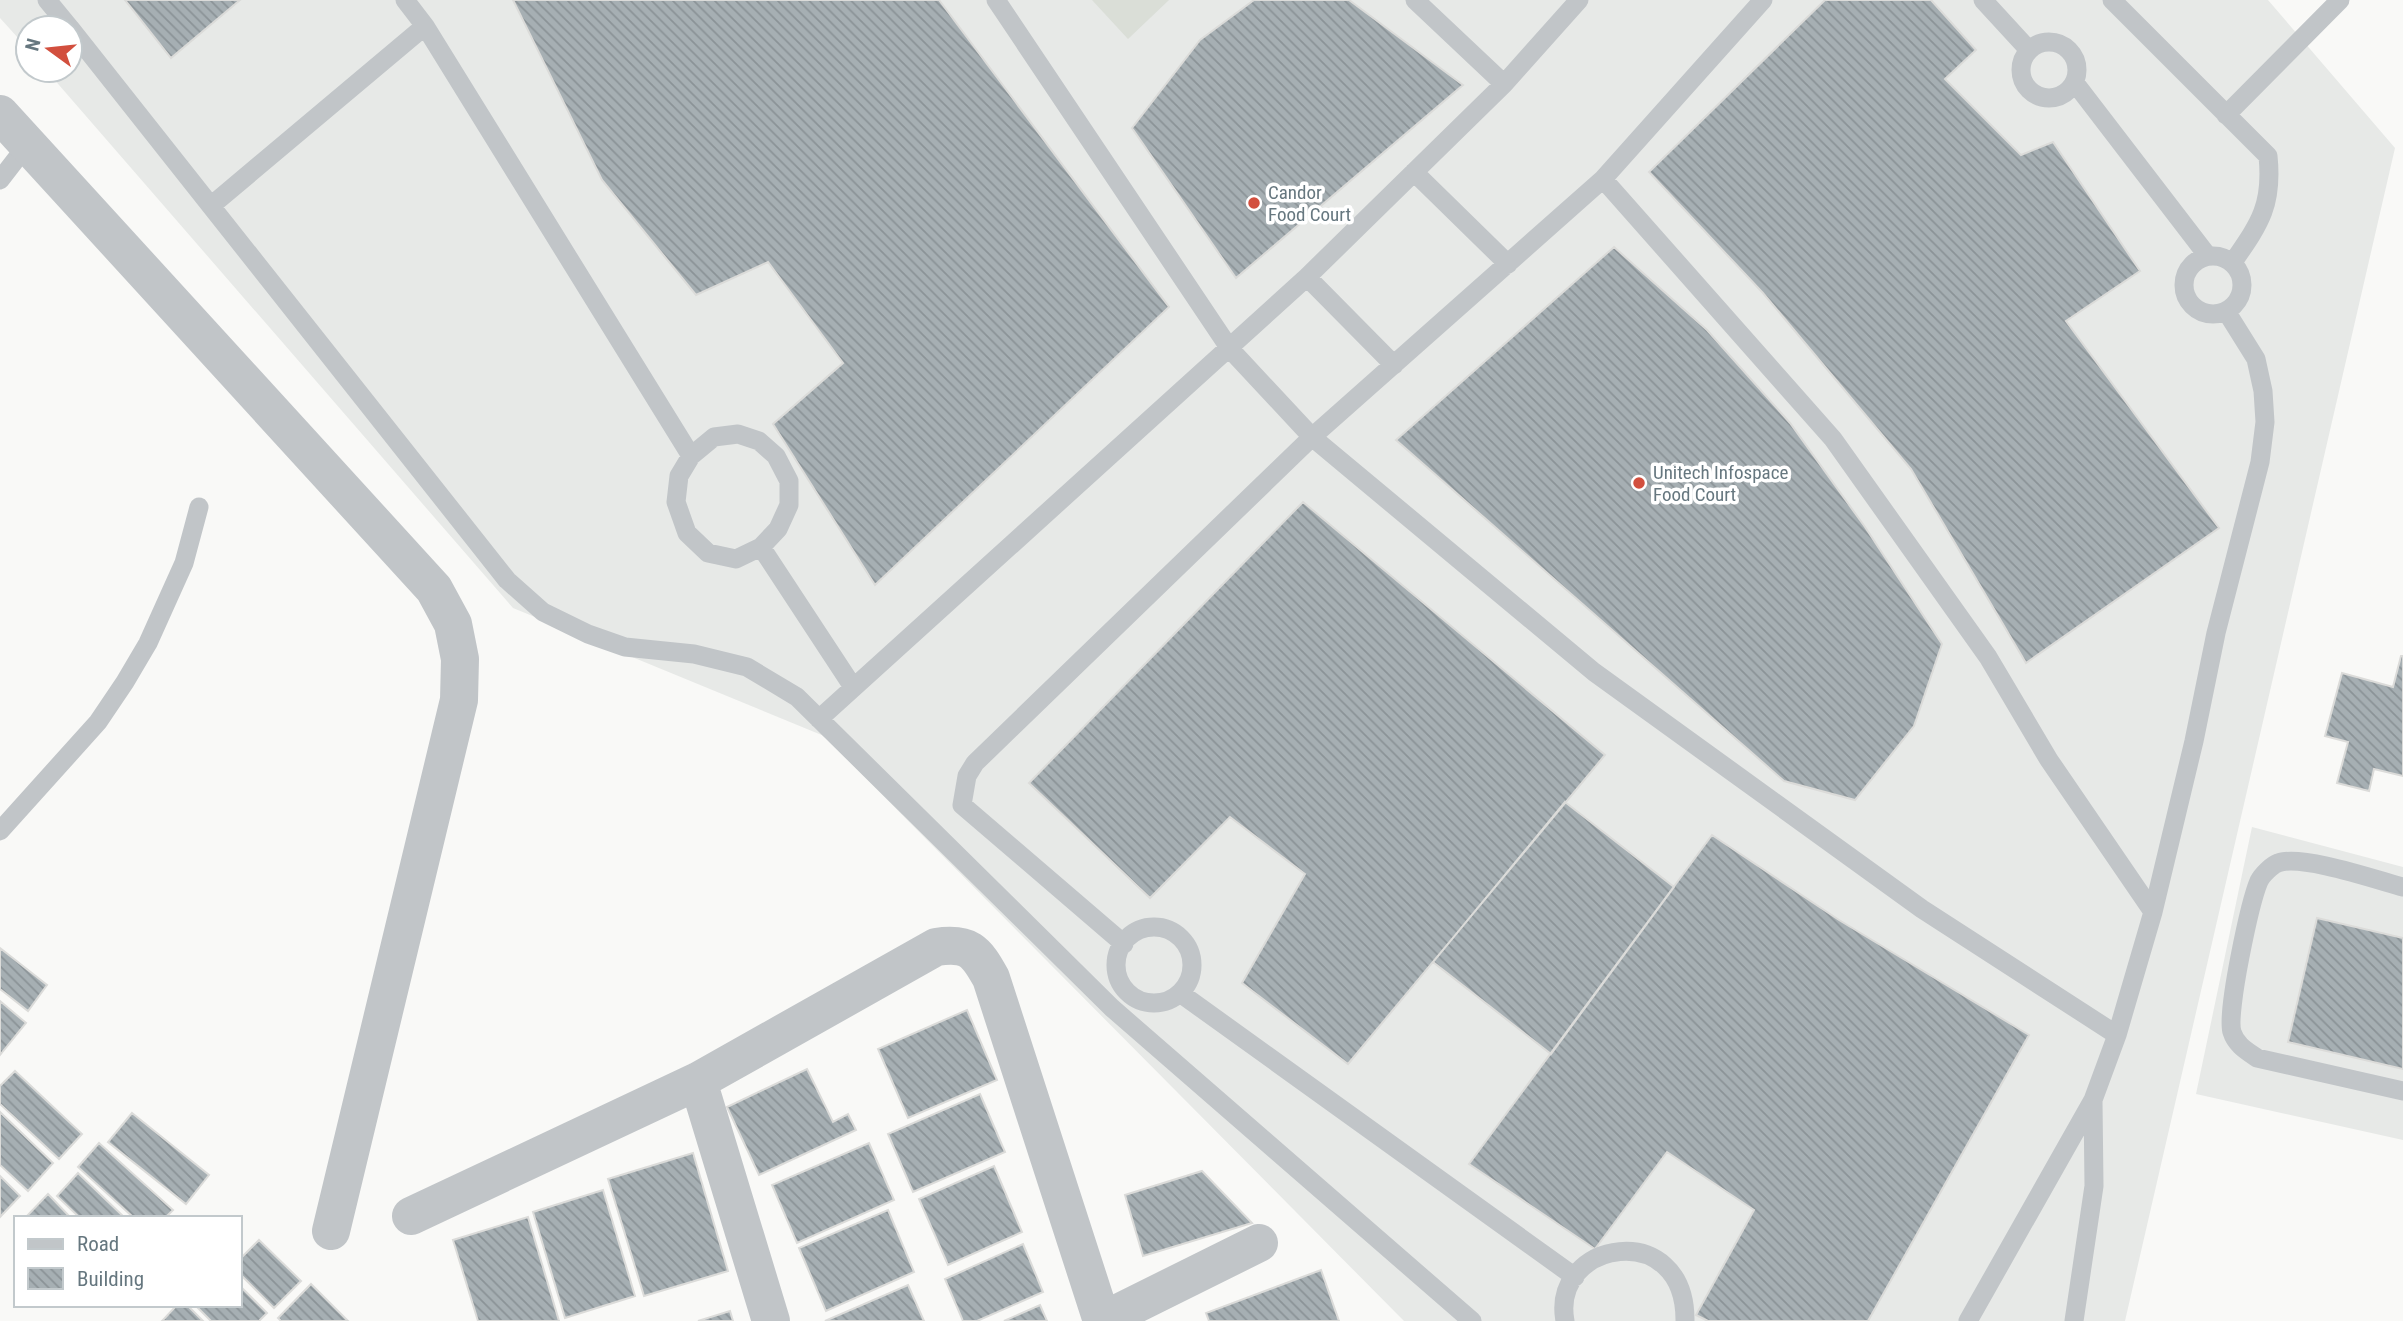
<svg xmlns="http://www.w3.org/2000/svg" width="2403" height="1321" font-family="'Roboto Condensed',sans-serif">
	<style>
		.built { fill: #e7e9e7 }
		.green { fill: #daded7 }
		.building { fill: url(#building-back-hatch); stroke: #dbdbd9; stroke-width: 2 }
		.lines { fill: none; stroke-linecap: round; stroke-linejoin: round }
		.service { stroke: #c1c5c8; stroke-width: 19 }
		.minor { stroke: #c1c5c8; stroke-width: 38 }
		.poi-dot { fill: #d24f3e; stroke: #fff; stroke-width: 2.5 }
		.labels { text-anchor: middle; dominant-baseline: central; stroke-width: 7; stroke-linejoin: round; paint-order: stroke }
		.poi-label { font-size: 19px; fill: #66777f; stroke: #fff; text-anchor: start }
	</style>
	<defs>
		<pattern id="building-back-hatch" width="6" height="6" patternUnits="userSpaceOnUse" patternTransform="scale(1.75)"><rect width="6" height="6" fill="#a6afb3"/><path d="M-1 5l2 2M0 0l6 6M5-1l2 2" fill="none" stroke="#8b9397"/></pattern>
	</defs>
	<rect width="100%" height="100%" fill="#f9f9f7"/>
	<path class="built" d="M0,0H2268L2395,148L2125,1321H1404L824,736L513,608L46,70H70V28H28V49L0,18Z
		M2252,827L2403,867V1140L2196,1094Z"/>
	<path class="green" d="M1092,0H1169L1128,39Z"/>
	<path class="building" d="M125,0H240L171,58Z
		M513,0H939L1169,307L875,585L773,424L843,363L768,262L696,295L602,180Z
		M1254,0H1349L1463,85L1236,278L1132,128L1200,40Z
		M1825,0H1931L1976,50L1945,79L2021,155L2053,142L2140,271L2066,321L2219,528L2026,663L1911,469L1763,293L1649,172Z
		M1614,247L1707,330L1790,423L1865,527L1942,644L1914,726L1855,800L1784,781L1396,440Z
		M1303,502L1605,755L1348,1064L1242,983L1305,874L1230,817L1150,898L1029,783Z
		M2401,656H2403V776L2374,769L2369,791L2337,783L2348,742L2325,736L2342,673L2393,687Z
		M1565,802L1674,887L1551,1054L1433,962Z
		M1712,835L1839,920L2029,1035L1868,1321H1708L1696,1315L1754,1210L1667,1152L1595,1249L1469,1164Z
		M2317,918L2403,938V1069L2288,1042Z
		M0,948L47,985L28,1011L0,989Z
		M0,1001L26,1023L0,1055Z
		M967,1010L997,1080L908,1118L878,1049Z
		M807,1069L833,1122L848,1114L856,1130L759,1175L727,1107Z
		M15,1071L82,1134L59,1159L0,1104V1086Z
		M980,1094L1005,1152L913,1192L888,1134Z
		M0,1112L53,1163L28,1191L0,1165Z
		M132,1113L209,1175L186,1204L108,1142Z
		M99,1143L173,1210L165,1218H134L78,1167Z
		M869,1143L894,1200L797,1243L772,1185Z
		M693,1153L728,1271L644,1296L608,1179Z
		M994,1166L1022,1232L948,1265L919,1199Z
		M1202,1171L1252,1223L1143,1256L1125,1195Z
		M78,1173L125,1218H80L57,1196Z
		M0,1176L20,1196L0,1217Z
		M603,1190L635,1296L565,1318L533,1212Z
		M48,1194L71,1218H25Z
		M888,1210L914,1272L826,1311L799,1248Z
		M528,1217L559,1321H478L453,1240Z
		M259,1240L301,1281L274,1308L240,1274V1259Z
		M1023,1244L1043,1292L977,1321H963L945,1279Z
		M1321,1270L1339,1321H1209L1206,1313Z
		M311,1284L348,1321H281L278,1318Z
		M908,1285L924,1321H825Z
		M240,1286L267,1313L259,1321H211L195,1305H240Z
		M177,1305H187L203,1321H162Z
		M1040,1305L1047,1321H1004Z
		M730,1311L733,1321H698Z"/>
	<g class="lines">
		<path class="service" d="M47,0L70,28
			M405,0L425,26L691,456
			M996,0L1230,349L1312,437L1594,672L1922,909L2117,1035
			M1415,0L1504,84
			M1983,0L2029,50
			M2112,0L2268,156C2273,205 2260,223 2233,262
			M70,28L507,580L543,612L588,634L625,647L694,654L747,667L797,697L1112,1008L1472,1321
			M2021 70a28 28 0 1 1 56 0a28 28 0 1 1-56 0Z
			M2075,83L2207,255
			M2226,115L2340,0
			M1414,172L1508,264
			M1603,179L1833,439L1988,657L2049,760L2153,912
			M0,180L27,145
			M212,205L425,26
			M2184 285a29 29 0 1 1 58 0a29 29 0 1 1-58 0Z
			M1307,277L1394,365
			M738,434L759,441L776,456L789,481V505L778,529L761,547L736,559L708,553L687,533L676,502L679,476L691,456L714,437Z
			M761,547L853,687
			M819,719L1307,277L1504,84L1579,0
			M0,831L98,722L125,682L148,643L184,563L199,507
			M2403,887C2377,880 2301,854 2278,863C2272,865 2262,875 2259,881C2250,902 2226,1013 2232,1032C2236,1045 2247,1051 2257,1058L2403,1091
			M1116 965a38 38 0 1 1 76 0a38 38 0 1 1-76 0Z
			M1124,944L962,805L967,776L975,763L1312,437L1603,179L1763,0
			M1180,993L1575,1277
			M1565,1321C1550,1240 1686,1217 1685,1321
			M1968,1321L2093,1100L2117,1035L2153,912L2194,741L2216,633L2260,462L2265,422L2263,391L2256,359L2226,311
			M2074,1321L2094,1186L2093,1101"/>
		<path class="minor" d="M0,114L434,589L453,624L460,659L459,700L331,1231
			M698,1081L771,1321
			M411,1216L698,1081L936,947C969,942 976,951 991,978L1102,1321
			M1102,1321L1259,1243"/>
	</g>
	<g class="poi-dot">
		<circle cx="1254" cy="203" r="7"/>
		<circle cx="1639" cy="483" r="7"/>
	</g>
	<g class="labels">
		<g class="poi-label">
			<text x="1268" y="192">Candor<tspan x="1268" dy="22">Food Court</tspan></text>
			<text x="1653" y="472">Unitech Infospace<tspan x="1653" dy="22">Food Court</tspan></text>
		</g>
	</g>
	<rect x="14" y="1216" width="228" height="91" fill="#ffffff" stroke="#c2c9cc" stroke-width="2"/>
	<rect x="28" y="1239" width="35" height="10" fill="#c1c5c8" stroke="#c2c9cc" stroke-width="2"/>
	<text x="77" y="1251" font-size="21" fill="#66777f">Road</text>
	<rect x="28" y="1268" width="35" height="21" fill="url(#building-back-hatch)" stroke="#c2c9cc" stroke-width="2"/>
	<text x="77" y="1286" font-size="21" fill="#66777f">Building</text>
	<g transform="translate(49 49) rotate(285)"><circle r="33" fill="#ffffff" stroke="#c2c9cc" stroke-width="2"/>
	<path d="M0-5L12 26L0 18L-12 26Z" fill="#d24f3e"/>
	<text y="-10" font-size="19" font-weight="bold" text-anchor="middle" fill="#66777f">N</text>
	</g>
</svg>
